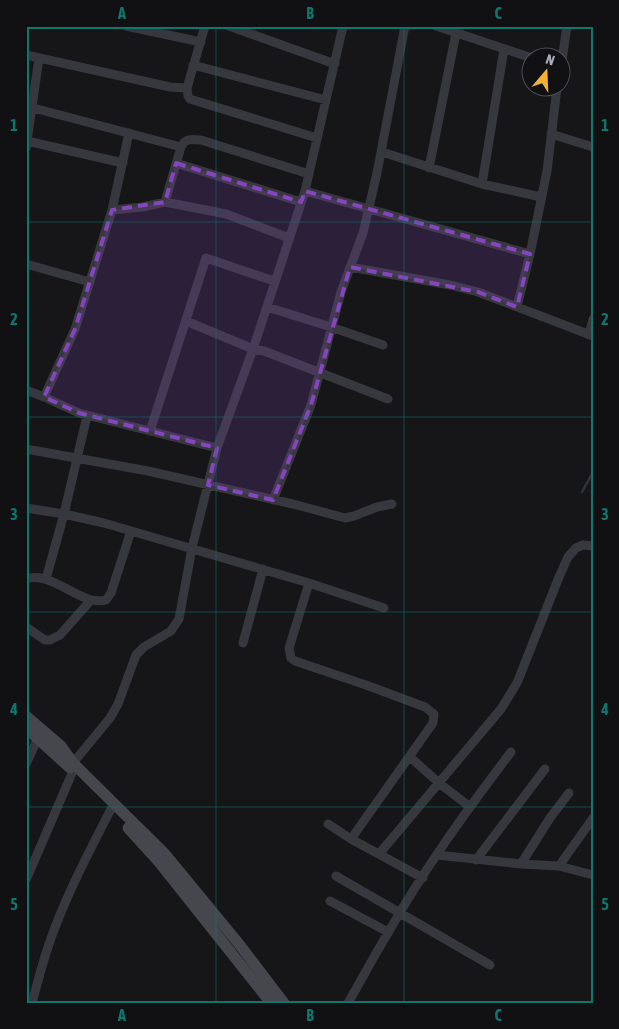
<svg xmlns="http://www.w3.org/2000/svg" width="619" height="1029" font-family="'Asap Condensed',sans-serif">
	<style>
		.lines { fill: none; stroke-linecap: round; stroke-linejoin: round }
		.stream { stroke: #2c353c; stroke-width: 2.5 }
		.street { stroke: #37383d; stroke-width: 9 }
		.secondary { stroke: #45474d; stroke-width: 11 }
		.marked { fill: #8446be; fill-opacity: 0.2; stroke: #8446be; stroke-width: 4; stroke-dasharray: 10 6; stroke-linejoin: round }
		.grid { fill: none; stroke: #0f766e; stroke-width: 1; stroke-opacity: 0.55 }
		.neatline { fill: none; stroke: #0f766e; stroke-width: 2 }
		.grid-label { font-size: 16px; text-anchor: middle; font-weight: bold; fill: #0f766e }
	</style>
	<rect width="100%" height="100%" fill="#161618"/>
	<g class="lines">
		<path class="stream" d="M582,492L593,472"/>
		<path class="street" d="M126,26L201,42
			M205,26L187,88L188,96L190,99L317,138
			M229,26L335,64
			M436,26L532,58
			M26,55L170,87L187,88
			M562,60L567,26
			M193,65L326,100
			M26,106L181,147
			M129,133L112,210L75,329L44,397L79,413L217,448
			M551,134L593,147
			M27,141L123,163
			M26,148L39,58
			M382,152L482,184L541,197
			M176,163L301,202
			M429,168L456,33
			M482,184L504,49
			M305,191L530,254
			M165,202L181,147C185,138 192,139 201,140L309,174
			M112,210L143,207L165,202L226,214L289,238
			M26,264L90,282
			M350,267L450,285L478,292L593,336
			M267,307L331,327L383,345
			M517,307L530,254L547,171L557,88
			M186,321L253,349L264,351L388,399
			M589,335L593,319
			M26,390L44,397
			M150,431L206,258L274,281
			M26,449L148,471L293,504L345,518L354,516L377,507L392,504
			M273,500L311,405L341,292L363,233L377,173L405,26
			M26,508L64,514L104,523L309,583L384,608
			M26,579C53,570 81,607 106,600L111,593L131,531
			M46,579L64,514L87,416
			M309,583L289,648L291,658L295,661L366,685L425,707L434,714L433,723L351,839
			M26,627L45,640H50L60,635L91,600
			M243,643L263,569
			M410,757L439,783L470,807
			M73,763L110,718L118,704L136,655L144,647L171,631L179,619L192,548L217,448L253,349L305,191L343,26
			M26,764L38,738
			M328,824L351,839L423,878
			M379,854L501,709L517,683L559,577L568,557L576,548L583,545L593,546
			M437,855L521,864L559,866L593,875
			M476,860L545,769
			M521,864L550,818L569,793
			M559,866L593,818
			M336,876L490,965
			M26,880L73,771
			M330,901L388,932
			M32,1003C37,984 42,965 48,947C64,899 88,854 111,809
			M348,1003C362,979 374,956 388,933C424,869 467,810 511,752"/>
		<path class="secondary" d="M26,716L61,746L73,763L165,854L239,944L284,1003
			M26,728L70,768
			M128,828L159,862L271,1003"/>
	</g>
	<path class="marked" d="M176,163L301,202L305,191L530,254L517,307L478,292L350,267L311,405L273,500L208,485L217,448L79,413L44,397L75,329L112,210L165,202Z"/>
	<path class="grid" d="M216,26V1003M404,26V1003M26,222H593M26,417H593M26,612H593M26,807H593"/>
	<rect width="619" height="1029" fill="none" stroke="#111113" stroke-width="55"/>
	<g transform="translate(546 72) rotate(19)"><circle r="24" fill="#111113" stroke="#4d4f55"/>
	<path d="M0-4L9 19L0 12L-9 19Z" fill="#f2b134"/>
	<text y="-8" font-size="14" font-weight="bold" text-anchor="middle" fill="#a8adb8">N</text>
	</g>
	<rect x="28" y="28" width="564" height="974" class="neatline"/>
	<g class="grid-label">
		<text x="122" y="19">A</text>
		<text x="310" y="19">B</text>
		<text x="498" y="19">C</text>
		<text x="14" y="131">1</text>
		<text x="605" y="131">1</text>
		<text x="14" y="325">2</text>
		<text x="605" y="325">2</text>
		<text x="14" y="520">3</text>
		<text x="605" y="520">3</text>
		<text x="14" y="715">4</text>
		<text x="605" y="715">4</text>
		<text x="14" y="910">5</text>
		<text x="605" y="910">5</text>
		<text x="122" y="1021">A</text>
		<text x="310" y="1021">B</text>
		<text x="498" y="1021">C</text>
	</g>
</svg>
